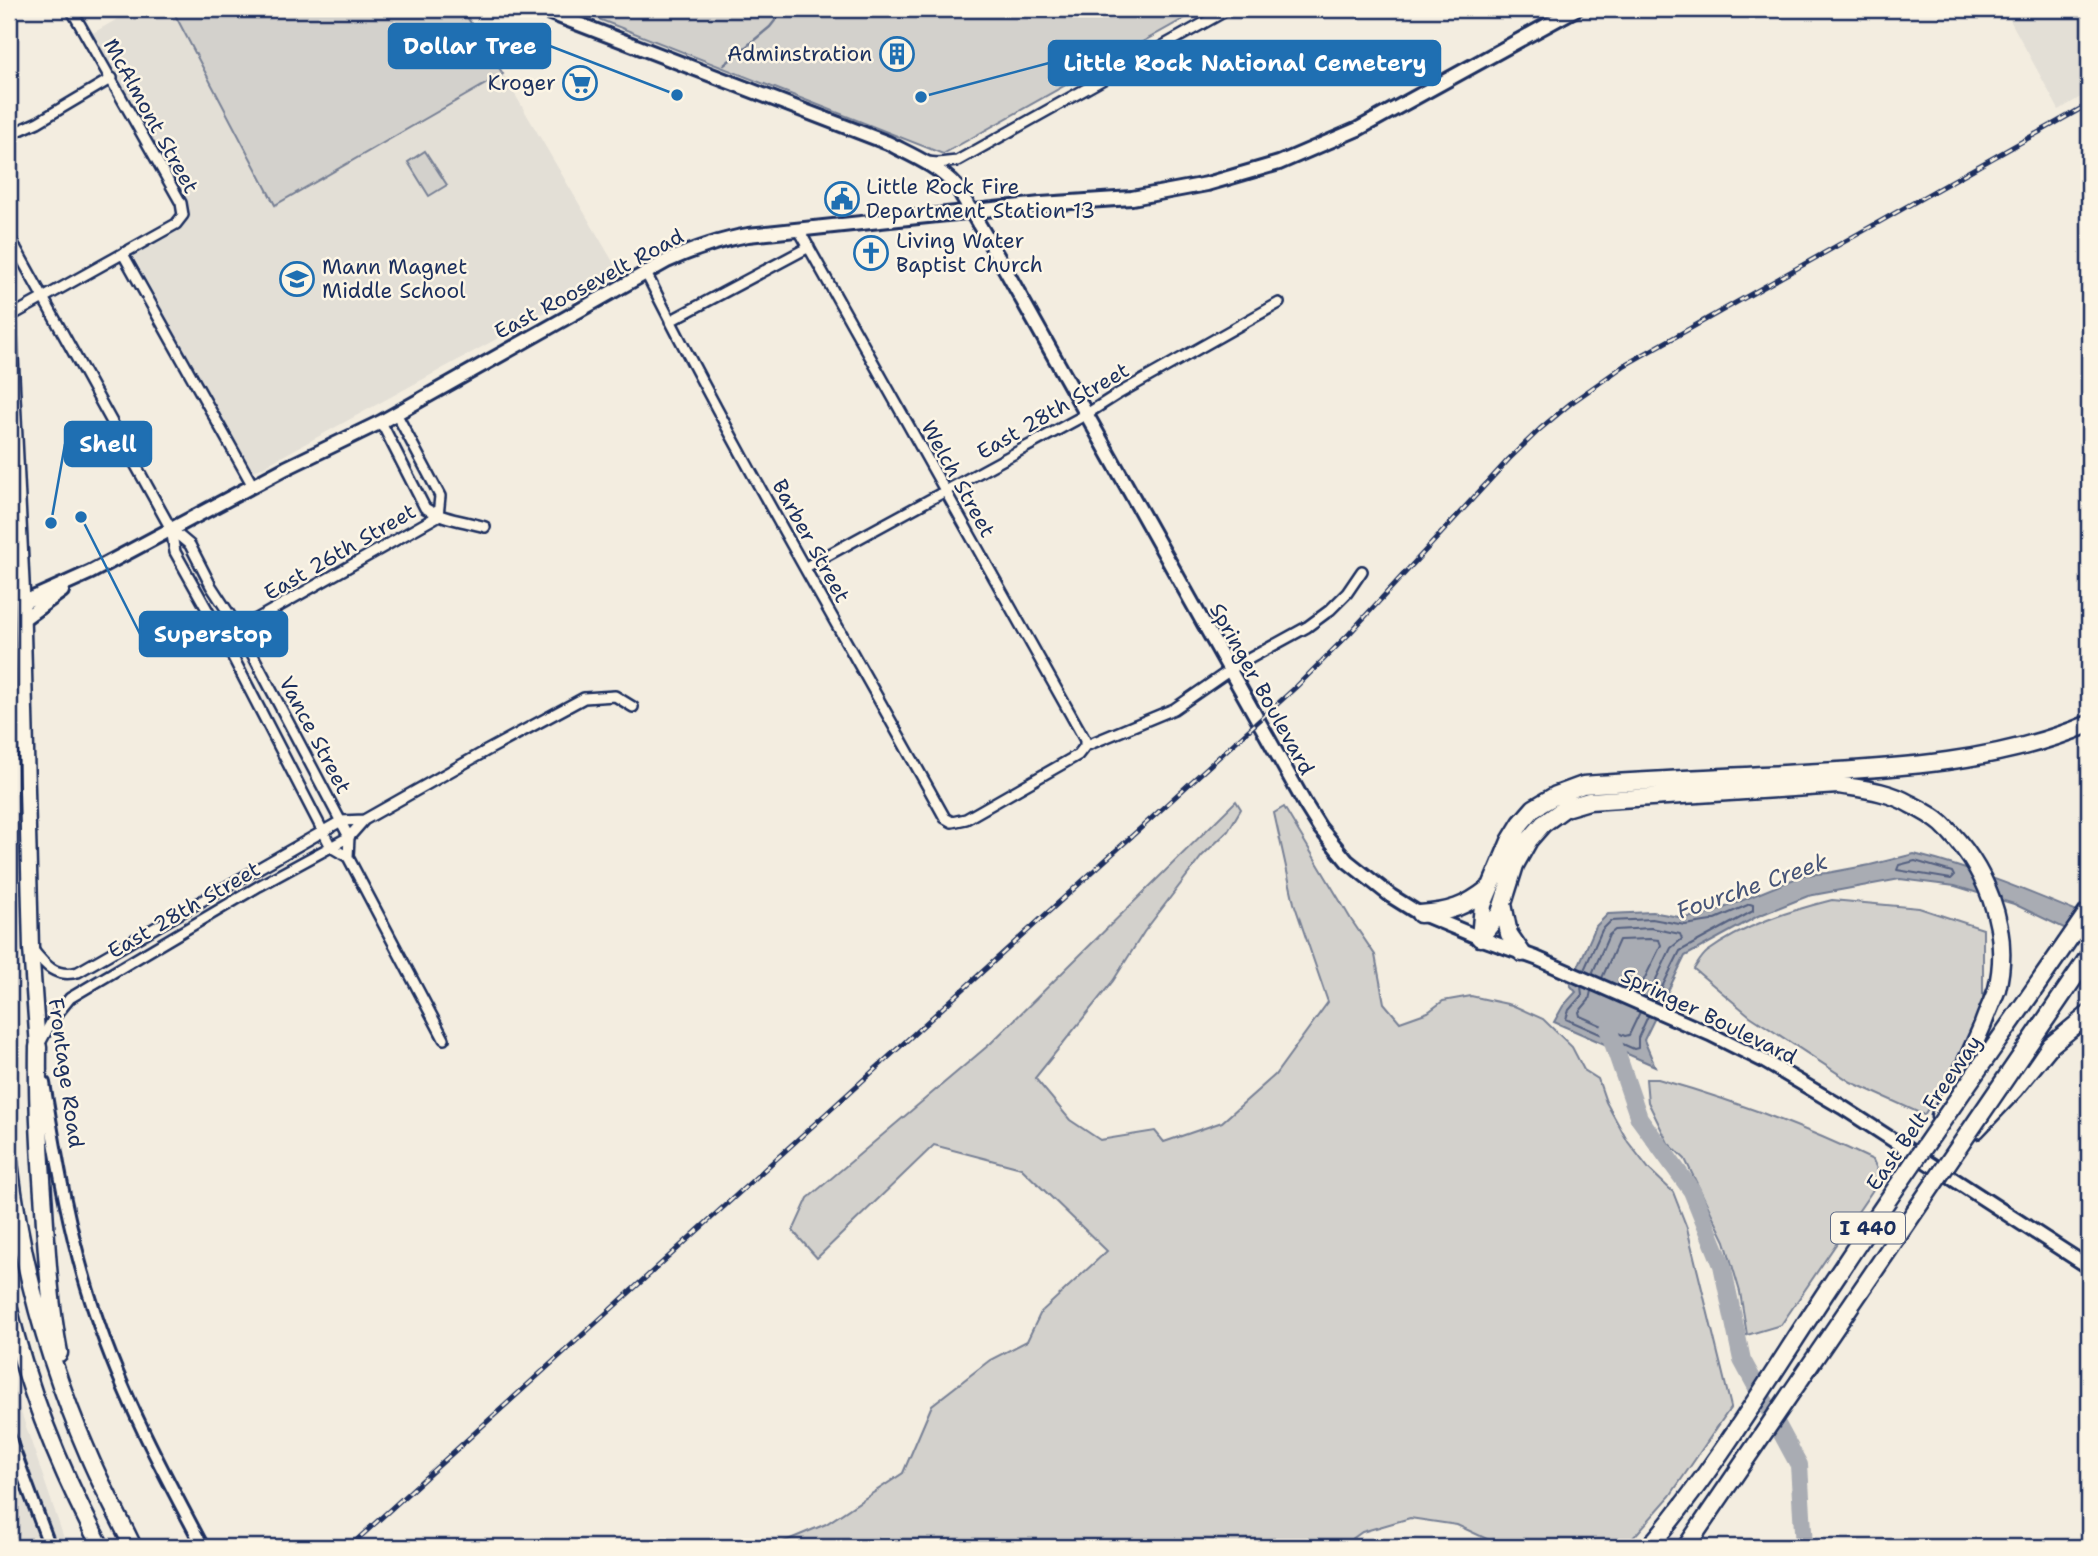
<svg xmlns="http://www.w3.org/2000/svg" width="2098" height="1556" font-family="'Shantell Sans',sans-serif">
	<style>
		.built { fill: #e3dfd6 }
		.green { fill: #d3d1cc; stroke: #778095; stroke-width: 2 }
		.water { fill: #a9acb3; stroke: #707a91; stroke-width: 2 }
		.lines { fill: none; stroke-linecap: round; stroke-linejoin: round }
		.shore { stroke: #546180; stroke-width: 2 }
		.stream { stroke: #707a91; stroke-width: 2.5 }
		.river { stroke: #a9acb3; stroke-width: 18 }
		.minor-casing { stroke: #1b2f5e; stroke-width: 14 }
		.tertiary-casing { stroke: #1b2f5e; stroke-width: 16 }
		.secondary-casing { stroke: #1b2f5e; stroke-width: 18 }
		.primary-casing { stroke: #1b2f5e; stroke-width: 19 }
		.motorway-casing { stroke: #1b2f5e; stroke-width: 21 }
		.minor { stroke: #fcf5e5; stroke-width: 9 }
		.tertiary { stroke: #fcf5e5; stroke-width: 10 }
		.secondary { stroke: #fcf5e5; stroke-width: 12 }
		.primary { stroke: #fcf5e5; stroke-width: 14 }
		.motorway { stroke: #fcf5e5; stroke-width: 16 }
		.rail-casing { stroke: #1b2f5e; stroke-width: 5 }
		.rail { stroke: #fcf5e5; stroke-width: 2.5; stroke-dasharray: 8; stroke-linecap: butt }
		.motorway-bridge-casing { stroke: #1b2f5e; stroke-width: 21; stroke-linecap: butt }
		.motorway-bridge { stroke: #fcf5e5; stroke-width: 16 }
		.labels { text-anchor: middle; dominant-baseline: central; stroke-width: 5; stroke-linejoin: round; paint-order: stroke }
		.shield { fill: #fcf5e5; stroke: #5e6a86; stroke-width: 2 }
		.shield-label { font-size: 19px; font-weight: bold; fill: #1b2f5e }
		.poi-label { font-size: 21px; fill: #1b2f5e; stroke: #fcf5e5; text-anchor: start }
		.street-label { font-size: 21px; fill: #1b2f5e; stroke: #fcf5e5 }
		.water-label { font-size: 23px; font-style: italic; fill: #465478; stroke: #fcf5e5 }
		.leader { fill: none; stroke: #1f6fb2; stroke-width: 2.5 }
		.callout-dot { fill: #1f6fb2; stroke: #fcf5e5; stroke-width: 2.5 }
		.callout { fill: #1f6fb2; stroke: #1f6fb2; stroke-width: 2.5 }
		.callout-label { font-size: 23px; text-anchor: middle; font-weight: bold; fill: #fff }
	</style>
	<rect width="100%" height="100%" fill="#f3ede0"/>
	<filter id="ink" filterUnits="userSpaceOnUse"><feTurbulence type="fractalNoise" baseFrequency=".0143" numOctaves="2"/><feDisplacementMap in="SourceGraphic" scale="14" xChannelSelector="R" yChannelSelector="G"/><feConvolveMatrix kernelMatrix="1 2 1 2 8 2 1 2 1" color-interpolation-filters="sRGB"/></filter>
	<g filter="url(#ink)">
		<path class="built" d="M135,9H172L275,204L503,74L619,272L259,469L251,471L133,256L179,228L186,220L189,210L93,33Z
			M2004,9H2089V92L2059,110Z
			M9,1366L19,1406L67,1547H9Z"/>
		<path class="green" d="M172,9H462L503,74L275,205Z
			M573,9H1201L943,154Z
			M425,151L447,185L429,196L408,162Z
			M1236,801L1241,809L1228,831L1202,856L1144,932L1113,981L1035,1078L1070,1120L1100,1140L1155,1131L1164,1142L1222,1122L1275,1075L1328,1002L1294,903L1274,813L1284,807L1352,921L1375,955L1384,1003L1400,1022L1428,1012L1443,1001L1471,996L1512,1005L1543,1019L1572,1047L1584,1070L1598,1079L1606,1102L1628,1142L1649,1169L1673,1192L1687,1228L1731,1407L1670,1496L1625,1547H1504L1457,1525L1410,1518L1362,1532L1341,1547H771L826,1524L903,1473L932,1405L990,1360L1027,1341L1041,1312L1107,1251L1021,1168L934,1145L817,1258L793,1231L808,1198L990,1044Z
			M1832,900L1919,908L1983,929V1008L1956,1064L1924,1115L1851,1082L1750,1016L1694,969C1698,963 1702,956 1707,952C1744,925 1789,911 1832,900Z
			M1646,1079H1658C1733,1100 1802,1126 1873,1160L1881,1178L1781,1325L1747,1335L1740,1292L1725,1241L1685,1159L1668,1143L1648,1102Z"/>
		<path class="water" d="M1914,854C1975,869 2032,893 2089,917V940L2014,904L1955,886L1900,879L1808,896L1758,916L1685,956L1644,1040L1655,1066L1554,1022L1563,1006L1576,992L1570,985L1596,926L1608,914L1652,912L1684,918L1709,914L1804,875L1827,873L1870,865Z"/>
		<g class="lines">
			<path class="shore" d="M1915,861L1952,872L1954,876L1951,879L1897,870L1899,865Z
				M1584,970L1602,930L1611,921L1652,919L1685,925L1711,921L1750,904L1753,905V911L1680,951L1655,1001
				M1592,974L1609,935L1615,930L1651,928L1680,934L1682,939L1671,948L1647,998
				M1602,978L1619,940L1650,939L1659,940L1661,945L1637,994
				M1581,986L1582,995L1569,1010L1566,1019L1634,1049L1638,1048V1038L1648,1016
				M1591,991L1589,1000L1579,1012L1580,1016L1625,1036L1629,1035L1640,1012"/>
			<path class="stream" d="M724,65L770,27L784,9"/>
			<path class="river" d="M1610,1029L1609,1031L1639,1118L1692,1191L1722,1265L1742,1360L1799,1465L1804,1547"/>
			<g class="minor-casing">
				<path id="minor" d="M9,135L38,122L112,78
					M927,162L938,163L957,161L1229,9
					M799,230L1085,740V746
					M9,236L171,529L175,552L223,638L331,847L348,857L444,1039
					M123,254L253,486
					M646,273C739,458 845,637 945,818L952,822L966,819L1078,755L1085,746L1174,709L1236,666L1307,627L1330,610L1347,593L1362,571
					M9,317L176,224L183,215L181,203L71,9
					M670,321L809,247
					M396,413L440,496L438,516
					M381,422L425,508C443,519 465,521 485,527
					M171,529L190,545L211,586L239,629L349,837L348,857
					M806,567L1085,415L1118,394L1279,303
					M223,638L438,516
					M32,949C45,965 55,978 78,972L341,821L364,820
					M39,1045L53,1019L70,998L259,886L349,837L364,820L486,751L584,698L615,696L633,707"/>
			</g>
			<g class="tertiary-casing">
				<path id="tertiary" d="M44,1083C57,1162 70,1240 96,1316C123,1397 163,1472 203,1547
					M9,1437L50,1547"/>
			</g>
			<g class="secondary-casing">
				<path id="secondary" d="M540,9L888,143C913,156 938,166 957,187L1005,269L1305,804L1320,828L1347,861L1391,896L1415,911L1480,938L1536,958L1710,1034L1764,1061L1842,1107L2089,1267
					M22,603L91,572L286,468L381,422L667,261C694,249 719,240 748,235L1041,204L1132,198L1207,184L1279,163L1358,129L1576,9
					M22,620L62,591"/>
			</g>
			<g class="primary-casing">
				<path id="primary" d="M9,325L22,592L31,948L38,1047"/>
			</g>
			<g class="motorway-casing">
				<path id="motorway" d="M1503,904L1509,934L1522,953
					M1420,914C1450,912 1465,907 1489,888
					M1480,938L1500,913L1515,865L1529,840L1543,824L1565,808L1589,801L1838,785C1863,789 1888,791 1910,804C1920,809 1933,816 1942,824C1985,865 2012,928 1997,989C1993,1000 1987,1012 1983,1024C1970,1055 1955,1085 1940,1116
					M1480,938L1483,905L1510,841L1521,823L1534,808L1556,795L1583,785C1656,780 1729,777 1802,773C1897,768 2000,762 2089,724
					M38,1047C37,1101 40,1154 44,1208C47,1257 50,1305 59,1353
					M1976,1130L2014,1090L2050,1046L2089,1014
					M9,1162C21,1264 48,1362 89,1456C102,1487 119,1517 133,1547
					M9,1310C29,1393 61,1472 101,1547"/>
			</g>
			<use href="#minor" class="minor"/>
			<use href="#tertiary" class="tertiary"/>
			<use href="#secondary" class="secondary"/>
			<use href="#primary" class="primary"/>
			<use href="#motorway" class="motorway"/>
			<g class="rail-casing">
				<path id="rail" d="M349,1547L1296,687L1349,634L1509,459L1540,429L1571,403L1625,365L2089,104"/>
			</g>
			<use href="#rail" class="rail"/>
			<g class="motorway-bridge-casing">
				<path id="motorway-bridge" d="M1649,1547C1722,1461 1779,1361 1842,1268C1922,1147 2007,1030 2089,910
					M1686,1547L2089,956"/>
			</g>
			<use href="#motorway-bridge" class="motorway-bridge"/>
		</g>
	</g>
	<defs>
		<g id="building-ring" transform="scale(1.75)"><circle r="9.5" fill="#fcf5e5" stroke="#1f6fb2" stroke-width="1.5"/><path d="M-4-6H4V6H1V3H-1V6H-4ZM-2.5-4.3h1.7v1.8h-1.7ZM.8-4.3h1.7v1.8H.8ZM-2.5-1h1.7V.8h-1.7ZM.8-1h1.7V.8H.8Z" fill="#1f6fb2"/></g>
		<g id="supermarket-ring" transform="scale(1.75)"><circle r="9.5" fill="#fcf5e5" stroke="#1f6fb2" stroke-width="1.5"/><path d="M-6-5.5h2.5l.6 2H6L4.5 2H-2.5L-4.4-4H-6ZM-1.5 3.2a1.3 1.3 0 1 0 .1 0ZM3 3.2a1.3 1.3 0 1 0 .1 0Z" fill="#1f6fb2"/></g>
		<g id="civic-ring" transform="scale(1.75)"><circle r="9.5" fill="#fcf5e5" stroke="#1f6fb2" stroke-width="1.5"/><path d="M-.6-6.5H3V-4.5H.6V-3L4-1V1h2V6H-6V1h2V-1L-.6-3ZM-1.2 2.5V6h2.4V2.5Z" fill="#1f6fb2"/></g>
		<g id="church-ring" transform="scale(1.75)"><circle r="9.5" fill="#fcf5e5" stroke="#1f6fb2" stroke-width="1.5"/><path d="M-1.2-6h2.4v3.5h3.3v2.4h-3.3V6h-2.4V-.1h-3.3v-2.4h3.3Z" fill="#1f6fb2"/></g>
		<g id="school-ring" transform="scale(1.75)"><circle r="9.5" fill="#fcf5e5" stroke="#1f6fb2" stroke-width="1.5"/><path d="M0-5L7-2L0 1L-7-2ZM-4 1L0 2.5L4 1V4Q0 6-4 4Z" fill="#1f6fb2"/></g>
	</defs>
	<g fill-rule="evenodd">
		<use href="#building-ring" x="897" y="54"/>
		<use href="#supermarket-ring" x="580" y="83"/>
		<use href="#civic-ring" x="842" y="199"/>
		<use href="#church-ring" x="871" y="253"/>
		<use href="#school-ring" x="297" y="279"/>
	</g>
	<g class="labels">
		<rect class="shield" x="1831" y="1212.5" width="74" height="31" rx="5"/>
		<g class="shield-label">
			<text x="1868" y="1228">I 440</text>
		</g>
		<g class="poi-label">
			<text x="872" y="54" text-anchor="end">Adminstration</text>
			<text x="556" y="83" text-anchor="end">Kroger</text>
			<text x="866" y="187">Little Rock Fire<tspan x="866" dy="24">Department Station 13</tspan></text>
			<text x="896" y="241">Living Water<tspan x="896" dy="24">Baptist Church</tspan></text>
			<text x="322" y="267">Mann Magnet<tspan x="322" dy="24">Middle School</tspan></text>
		</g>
		<g class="street-label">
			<text transform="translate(151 116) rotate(61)">McAlmont Street</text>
			<text transform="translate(589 284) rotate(-28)">East Roosevelt Road</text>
			<text transform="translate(1053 411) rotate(-30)">East 28th Street</text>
			<text transform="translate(958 479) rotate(61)">Welch Street</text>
			<text transform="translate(811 541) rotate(61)">Barber Street</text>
			<text transform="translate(340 552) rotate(-30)">East 26th Street</text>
			<text transform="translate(1262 689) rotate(61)">Springer Boulevard</text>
			<text transform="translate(315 735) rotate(62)">Vance Street</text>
			<text transform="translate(184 910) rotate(-30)">East 28th Street</text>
			<text transform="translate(1709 1016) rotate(26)">Springer Boulevard</text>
			<text transform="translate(66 1073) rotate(82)">Frontage Road</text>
			<text transform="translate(1924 1113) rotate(-55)">East Belt Freeway</text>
		</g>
		<g class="water-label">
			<text transform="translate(1752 886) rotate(-19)">Fourche Creek</text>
		</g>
	</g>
	<path class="leader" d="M677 95L550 46M921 97L1049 63M51 523L65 444M81 517L140 634"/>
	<g class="callout-dot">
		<circle cx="677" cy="95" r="7"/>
		<circle cx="921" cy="97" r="7"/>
		<circle cx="51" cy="523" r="7"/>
		<circle cx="81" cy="517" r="7"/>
	</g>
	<g class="callout">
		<rect x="389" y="24" width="161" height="44" rx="7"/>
		<rect x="1049" y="41" width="391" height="44" rx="7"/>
		<rect x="65" y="422" width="86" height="44" rx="7"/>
		<rect x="140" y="612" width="147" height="44" rx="7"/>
	</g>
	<g class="callout-label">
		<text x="470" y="54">Dollar Tree</text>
		<text x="1245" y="71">Little Rock National Cemetery</text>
		<text x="108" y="452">Shell</text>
		<text x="213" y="642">Superstop</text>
	</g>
	<rect width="2098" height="1556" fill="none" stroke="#fcf5e5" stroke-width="35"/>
	<rect x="18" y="18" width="2063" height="1521" fill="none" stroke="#1b2f5e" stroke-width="2.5" filter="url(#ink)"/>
</svg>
